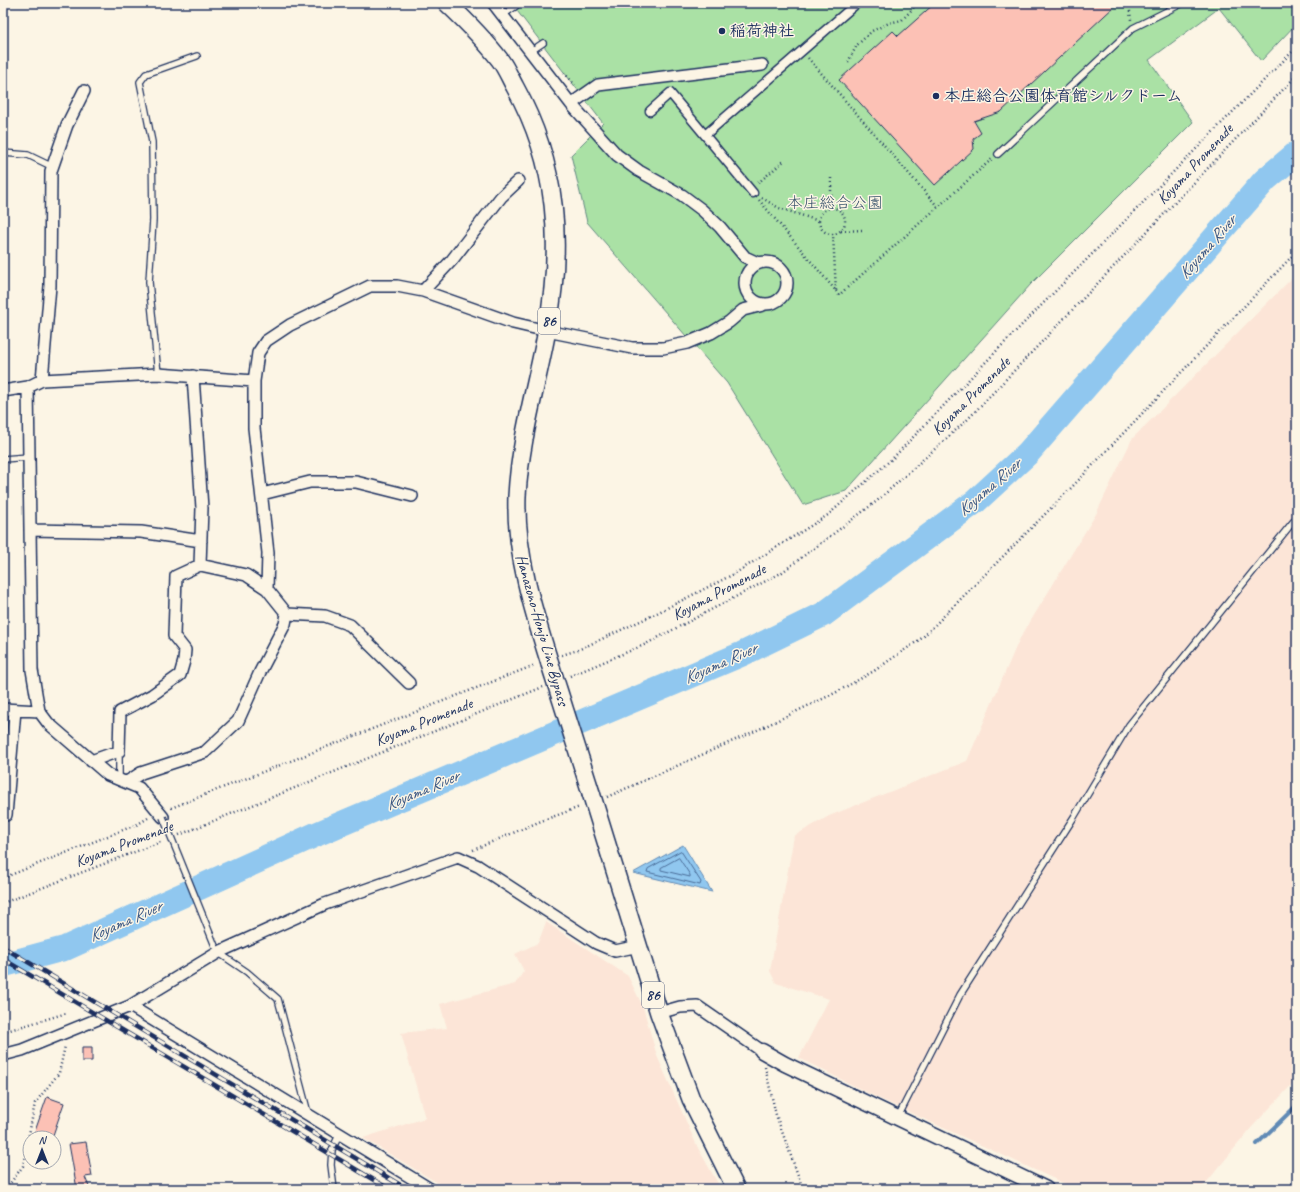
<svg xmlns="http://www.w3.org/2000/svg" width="1300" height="1192" font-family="Caveat,'Klee One',sans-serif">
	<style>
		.built { fill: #fce5d7 }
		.green { fill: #aae1a5; stroke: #628882 }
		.water { fill: #90c7ef; stroke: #618ab5 }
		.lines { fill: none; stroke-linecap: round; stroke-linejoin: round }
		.shore { stroke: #4a6c98; stroke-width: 1 }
		.stream { stroke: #618ab5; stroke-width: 4 }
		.river { stroke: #90c7ef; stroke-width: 25 }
		.building { fill: #fcc1b5; stroke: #1b2f5e }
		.service-casing { stroke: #1b2f5e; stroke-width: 8 }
		.pedestrian-casing { stroke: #1b2f5e; stroke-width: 11 }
		.minor-casing { stroke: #1b2f5e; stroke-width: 14 }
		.tertiary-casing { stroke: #1b2f5e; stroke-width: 17 }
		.primary-casing { stroke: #1b2f5e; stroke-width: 20 }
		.path { stroke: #1b2f5e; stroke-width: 2.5; stroke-dasharray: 1 3; stroke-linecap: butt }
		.service { stroke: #fcf5e5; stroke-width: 5.5 }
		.pedestrian { stroke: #fcf5e5; stroke-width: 8 }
		.minor { stroke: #fcf5e5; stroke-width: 11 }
		.tertiary { stroke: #fcf5e5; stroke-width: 14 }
		.primary { stroke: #fcf5e5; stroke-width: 17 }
		.rail-casing { stroke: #1b2f5e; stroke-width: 4.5 }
		.rail { stroke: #fcf5e5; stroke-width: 3; stroke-dasharray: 9; stroke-linecap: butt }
		.service-bridge-casing { stroke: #1b2f5e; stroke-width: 8; stroke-linecap: butt }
		.primary-bridge-casing { stroke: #1b2f5e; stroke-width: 20; stroke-linecap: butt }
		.service-bridge { stroke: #fcf5e5; stroke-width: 5.5 }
		.primary-bridge { stroke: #fcf5e5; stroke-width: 17 }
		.poi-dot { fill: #1b2f5e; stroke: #fcf5e5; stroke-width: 1.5 }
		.labels { text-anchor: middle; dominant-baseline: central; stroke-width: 3; stroke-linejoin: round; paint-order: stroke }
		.shield { fill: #fcf5e5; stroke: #5e6a86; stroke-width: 1 }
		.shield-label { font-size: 15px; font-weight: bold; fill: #1b2f5e }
		.poi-label { font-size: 16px; font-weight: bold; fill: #1b2f5e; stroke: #fcf5e5; text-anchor: start }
		.street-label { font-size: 16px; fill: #1b2f5e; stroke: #fcf5e5 }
		.park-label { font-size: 16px; fill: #38536c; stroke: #fcf5e5 }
		.water-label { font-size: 17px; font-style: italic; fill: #385582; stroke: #fcf5e5 }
	</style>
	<rect width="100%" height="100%" fill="#fcf5e5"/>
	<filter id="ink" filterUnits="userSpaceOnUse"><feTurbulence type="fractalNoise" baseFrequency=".025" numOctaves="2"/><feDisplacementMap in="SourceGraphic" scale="8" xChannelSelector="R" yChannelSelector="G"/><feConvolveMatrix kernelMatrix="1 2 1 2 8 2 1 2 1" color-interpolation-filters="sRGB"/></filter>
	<g filter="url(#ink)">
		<path class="built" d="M1296,274L1297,1079L1252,1127L1201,1189H1076L876,1097L799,1058L829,999L776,983L770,971L794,836L829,816L967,761L1019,640L1096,514L1132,439Z
			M546,922L628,976L643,1007L657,1056L698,1148L721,1189H448L363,1138L425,1118L401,1033L447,1028L440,1004L515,984L524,971L515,954L538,943Z"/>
		<path class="green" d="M511,3H1297V23L1261,61L1219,8L1149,60L1193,122L1031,284L846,491L803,505L727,383L587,222L571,155L603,123Z"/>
		<path class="water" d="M683,845L712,892L633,873Z"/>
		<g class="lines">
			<path class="shore" d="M681,851L701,882L700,885L647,872L648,869Z
				M679,858L690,875V877L661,870V868Z"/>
			<path class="stream" d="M1257,1144L1297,1105"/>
			<path class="river" d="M3,965L66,948L317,834L742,654L824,614L976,501L1028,453L1265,180L1297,153"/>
		</g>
		<path class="building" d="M935,3H1118L1001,112L974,121L981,133L973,139L974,149L935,185L839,80L893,31L898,36Z
			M82,1047H92V1061H82Z
			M47,1097L64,1103L52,1138H45L34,1134Z
			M86,1142L92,1176L85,1177L90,1189H77L69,1144Z"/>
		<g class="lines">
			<g class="service-casing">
				<path id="service" d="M503,15L516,6
					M531,51L543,43
					M3,153L28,155L53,167
					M998,154L1133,28L1183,3
					M158,374L149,282L153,220L152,142L140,82L146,74L197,56
					M3,459L29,457
					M119,751V779
					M219,953L247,972L278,999L308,1113
					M898,1117L960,995L1074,817L1129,725L1297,517
					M334,1189L331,1165L332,1150L339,1135"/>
			</g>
			<g class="pedestrian-casing">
				<path id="pedestrian" d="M650,111L670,93L753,193
					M705,135L857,3"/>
			</g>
			<g class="minor-casing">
				<path id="minor" d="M493,3L571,104L617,155L639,171L682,195L702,210L720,227L745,257L758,263
					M571,104L598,85L762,65
					M745 283a21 21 0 1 1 42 0a21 21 0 1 1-42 0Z
					M423,291L452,260L501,197L518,181
					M193,376L202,508L200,565L246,575L267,589
					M42,380L50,286L51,171L67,125L84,91
					M28,387L32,670L39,711L48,723L108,775L139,788L163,817
					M3,391L28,387L42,380L158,374L254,381
					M262,494L310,482H356L412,496
					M30,530L141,532L201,541
					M287,614L325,616L350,625L409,683
					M3,709L39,711
					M91,761L119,751L120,712L152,695L180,675L184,661L185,650L174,636L176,576L200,565
					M127,782L141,773L205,752L238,721L260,672L285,624L287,614L267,589L268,553L254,428V381L258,353L266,341L290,325L370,286H397L423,291L513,323L547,331L632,348H663L687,343L711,333L729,322L743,310L763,305
					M6,815L15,710
					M130,1006L430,1189
					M659,1013L680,1007L697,1006L762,1051
					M3,1055L22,1050L130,1006L219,952L325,904L458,857L478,866L596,943L615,951L639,946"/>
			</g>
			<g class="tertiary-casing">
				<path id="tertiary" d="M762,1051L785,1064L1046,1189"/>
			</g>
			<g class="primary-casing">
				<path id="primary" d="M447,3C466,21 484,39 500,60C506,68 510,78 515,87C558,165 563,243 547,330C537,385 520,439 517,496C515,553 533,610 550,664
					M591,793L659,1013L691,1099L736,1189"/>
			</g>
			<path class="path" d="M1129,3L1131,20
				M808,58L938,207
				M848,62L857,45L872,31L889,23L902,20L918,3
				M564,73L575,85
				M831,178V209
				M758,183L785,160
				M762,198L779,208L819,221
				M759,200L836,291L833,234
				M819 221a13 13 0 1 1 26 0a13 13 0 1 1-26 0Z
				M841,231L863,230
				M836,291L839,295L992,159
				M562,655L578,650L649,617L734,574L828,515L893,458L1012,335L1297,47
				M570,676L644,645L781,573L877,501L967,420L1297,75
				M607,797L751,733L835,693L874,671L922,638L1072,487L1297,251
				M171,808L535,665
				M179,835L543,687
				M473,850L541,821L580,807
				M3,878L138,824L148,818
				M3,903L163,841
				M3,1032L67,1013
				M765,1067L776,1115L803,1189
				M6,1189L23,1166L35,1103L59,1073L65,1046"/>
			<use href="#service" class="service"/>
			<use href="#pedestrian" class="pedestrian"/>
			<use href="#minor" class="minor"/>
			<use href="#tertiary" class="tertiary"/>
			<use href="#primary" class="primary"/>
			<g class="rail-casing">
				<path id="rail" d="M3,947L407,1189
					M3,959L389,1189"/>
			</g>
			<use href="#rail" class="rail"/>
			<g class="service-bridge-casing">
				<path id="service-bridge" d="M163,817L215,946"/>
			</g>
			<g class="primary-bridge-casing">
				<path id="primary-bridge" d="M550,664L591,793"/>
			</g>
			<use href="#service-bridge" class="service-bridge"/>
			<use href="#primary-bridge" class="primary-bridge"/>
		</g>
	</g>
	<g class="poi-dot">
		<circle cx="722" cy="31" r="4"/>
		<circle cx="936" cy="96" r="4"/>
	</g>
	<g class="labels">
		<g class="shield">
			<rect x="538" y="308" width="22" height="26" rx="3"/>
			<rect x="642" y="982" width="22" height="26" rx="3"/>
		</g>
		<g class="shield-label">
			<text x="549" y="321">86</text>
			<text x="653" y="995">86</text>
		</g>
		<g class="poi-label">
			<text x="730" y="31">稲荷神社</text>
			<text x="944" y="96">本庄総合公園体育館シルクドーム</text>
		</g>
		<g class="street-label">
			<text transform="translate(1195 164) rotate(-47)">Koyama Promenade</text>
			<text transform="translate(971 396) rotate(-45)">Koyama Promenade</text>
			<text transform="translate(719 592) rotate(-28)">Koyama Promenade</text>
			<text transform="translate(542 630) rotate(74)">Hanazono-Honjo Line Bypass</text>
			<text transform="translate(424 722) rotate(-22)">Koyama Promenade</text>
			<text transform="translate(124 844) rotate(-21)">Koyama Promenade</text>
		</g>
		<g class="park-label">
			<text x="835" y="203">本庄総合公園</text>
		</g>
		<g class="water-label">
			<text transform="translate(1207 247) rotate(-49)">Koyama River</text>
			<text transform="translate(989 487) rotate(-41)">Koyama River</text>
			<text transform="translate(720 663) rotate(-24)">Koyama River</text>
			<text transform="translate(422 790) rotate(-23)">Koyama River</text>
			<text transform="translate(125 921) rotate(-24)">Koyama River</text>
		</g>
	</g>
	<rect width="1300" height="1192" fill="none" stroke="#fcf5e5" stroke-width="16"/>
	<rect x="8" y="8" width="1284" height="1176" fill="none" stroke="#1b2f5e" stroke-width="1.5" filter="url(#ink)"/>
	<g transform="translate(42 1150)"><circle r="19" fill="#fcf5e5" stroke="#a2a6af"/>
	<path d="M0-3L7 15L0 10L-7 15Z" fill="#1b2f5e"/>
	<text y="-6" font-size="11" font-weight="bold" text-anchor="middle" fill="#1b2f5e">N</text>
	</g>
</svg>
